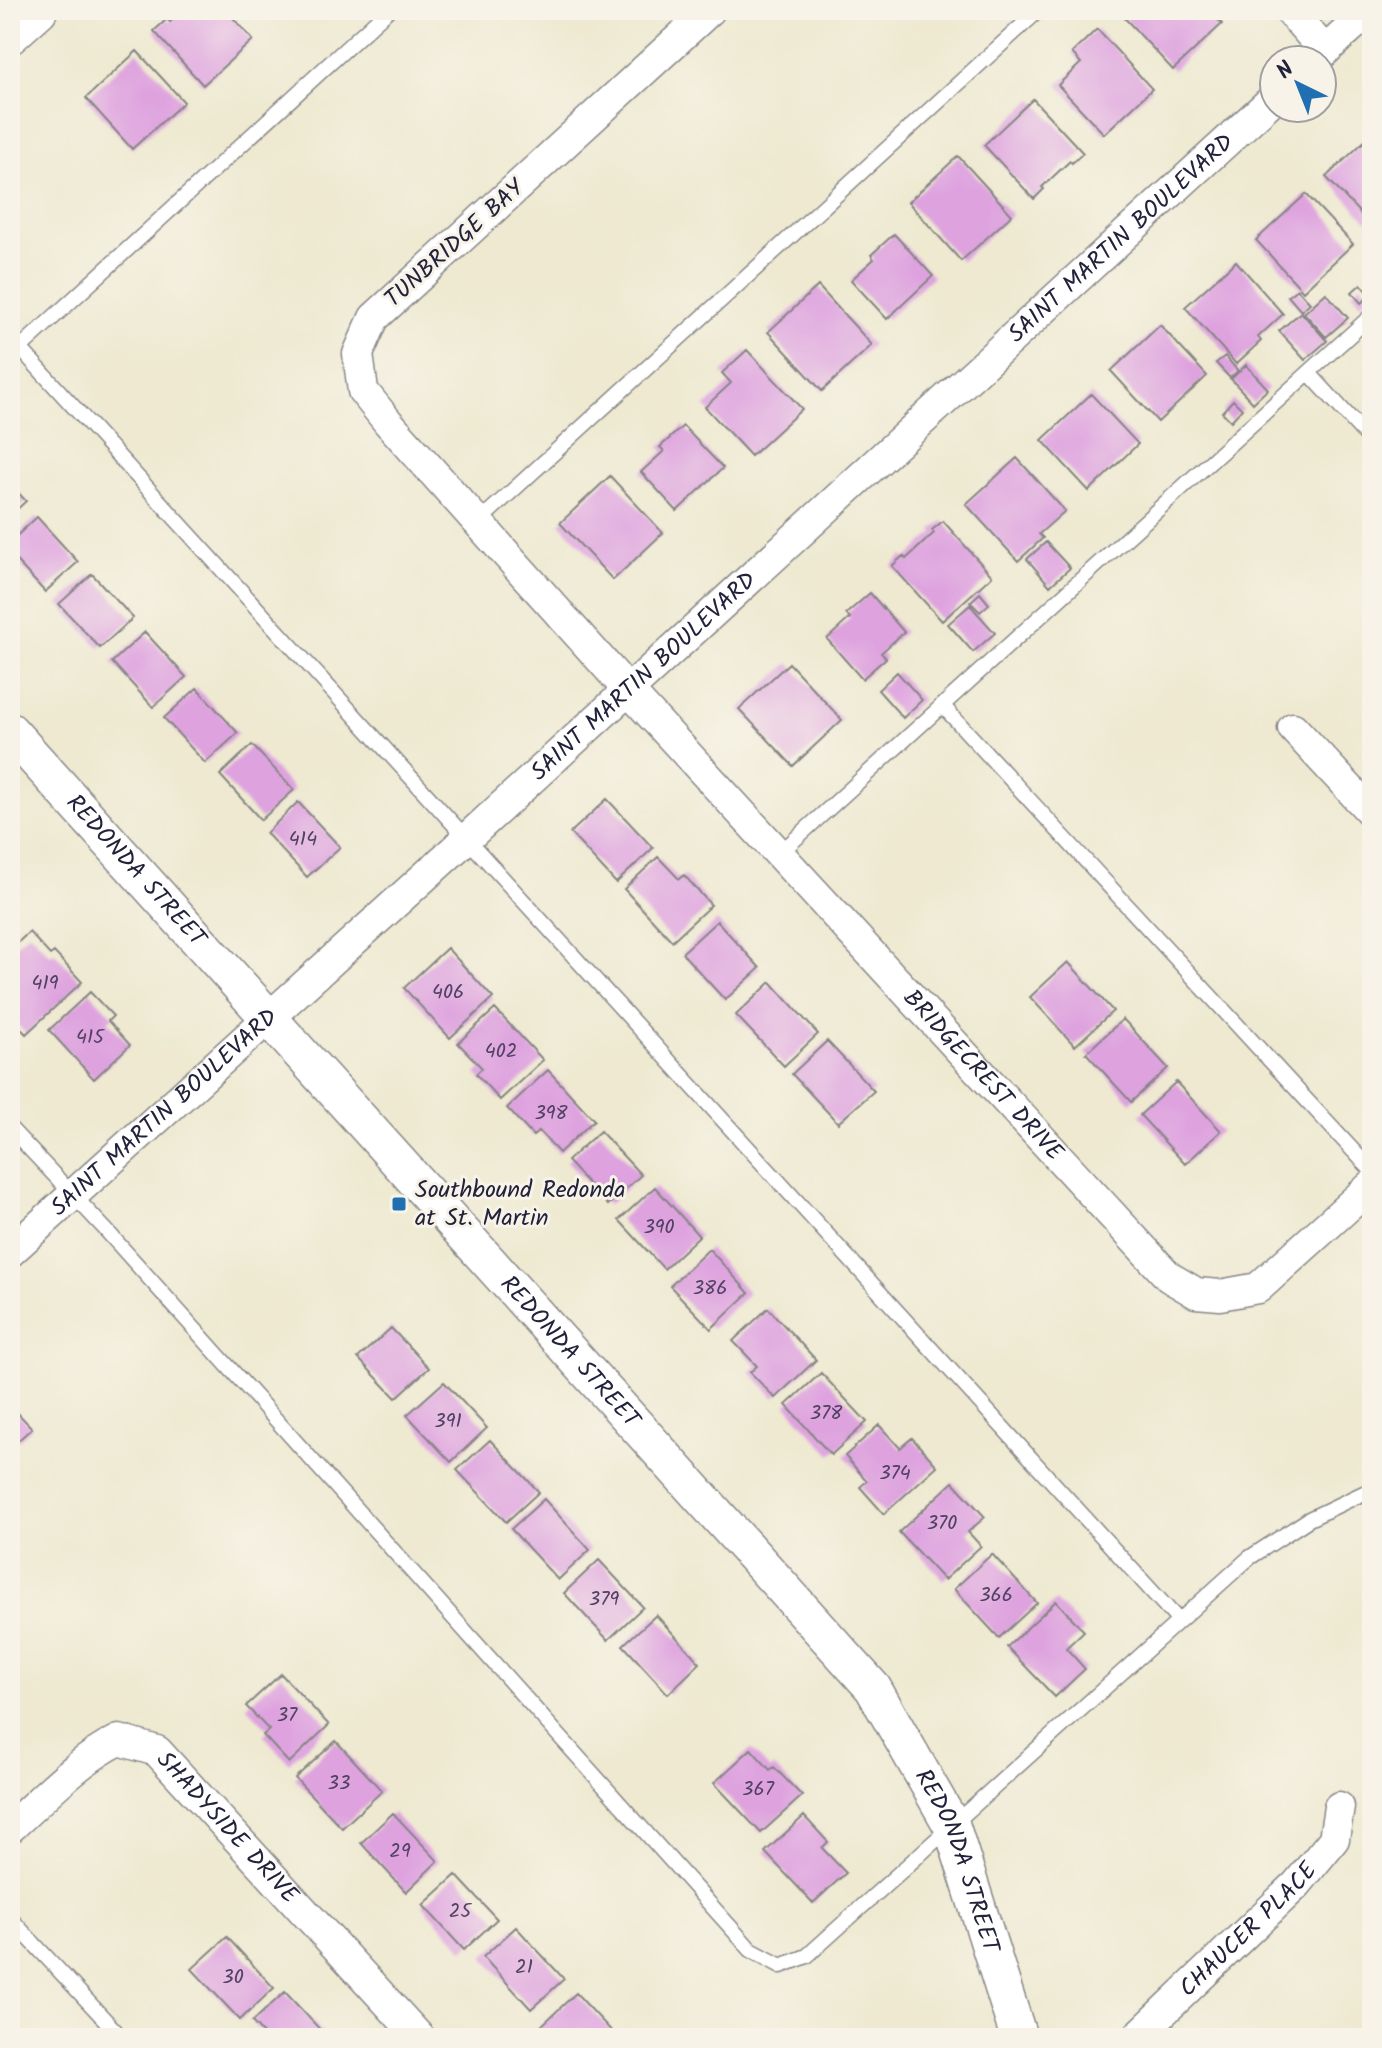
<svg xmlns="http://www.w3.org/2000/svg" width="1382" height="2048" font-family="Kalam,sans-serif">
	<style>
		.building { fill: #dea3df }
		.lines { fill: none; stroke-linecap: round; stroke-linejoin: round }
		.service-casing { stroke: #888686; stroke-width: 17 }
		.minor-casing { stroke: #888686; stroke-width: 33 }
		.tertiary-casing { stroke: #888686; stroke-width: 39 }
		.service { stroke: #fff; stroke-width: 14 }
		.minor { stroke: #fff; stroke-width: 30 }
		.tertiary { stroke: #fff; stroke-width: 36 }
		.poi-dot { fill: #1f6fb2; stroke: #f7f3e8; stroke-width: 3 }
		.labels { text-anchor: middle; dominant-baseline: central; stroke-width: 6; stroke-linejoin: round; paint-order: stroke }
		.number-label { font-size: 20px; fill: #514264 }
		.street-label { font-size: 24px; fill: #22223b; stroke: #f7f3e8 }
		.poi-label { font-size: 24px; fill: #22223b; stroke: #f7f3e8; text-anchor: start }
	</style>
	<rect width="100%" height="100%" fill="#f7f3e8"/>
	<filter id="ink" filterUnits="userSpaceOnUse"><feTurbulence type="fractalNoise" baseFrequency=".0125" numOctaves="2"/><feDisplacementMap in="SourceGraphic" scale="16" xChannelSelector="R" yChannelSelector="G"/><feConvolveMatrix kernelMatrix="1 2 1 2 8 2 1 2 1" color-interpolation-filters="sRGB"/></filter>
	<filter id="wash" filterUnits="userSpaceOnUse"><feTurbulence type="fractalNoise" baseFrequency=".006" numOctaves="4" result="noise"/><feDisplacementMap in="SourceGraphic" scale="32" xChannelSelector="R" yChannelSelector="G"/><feGaussianBlur stdDeviation="1.8" result="paint"/><feColorMatrix in="noise" values="0 0 0 0 0 0 0 0 0 0 0 0 0 0 0 0 0 1.4 0 .05"/><feComposite in="paint" operator="in"/></filter>
	<g filter="url(#wash)">
		<rect width="100%" height="100%" fill="#eee9d0"/>
		<g id="blocks">
			<path class="building" d="M183,10H226L253,40L203,85L154,31L167,19L170,22Z
				M1121,10H1209L1222,24L1173,70L1119,12Z
				M1097,29L1152,89L1104,134L1058,85L1081,63L1072,53Z
				M137,51L184,102L132,149L86,98Z
				M1033,99L1083,153L1072,163L1070,161L1042,187L1044,189L1034,199L984,145Z
				M1372,134V226L1326,177Z
				M958,156L1012,215L961,261L908,202Z
				M1306,194L1353,244L1303,291L1256,240Z
				M894,234L933,276L887,319L851,280L874,259L871,255Z
				M1236,261L1283,314L1258,337L1261,341L1236,364L1185,307Z
				M1361,284L1371,295L1361,303L1352,292Z
				M818,286L872,345L822,391L768,332Z
				M1297,289L1310,303L1301,311L1288,296Z
				M1326,293L1348,318L1326,337L1304,313Z
				M1301,312L1327,341L1305,360L1279,331Z
				M1160,325L1207,376L1158,422L1111,371Z
				M747,350L802,409L751,456L705,407L731,383L722,373Z
				M1225,356L1238,371L1230,378L1216,363Z
				M1246,365L1268,389L1253,403L1231,379Z
				M1091,394L1138,444L1089,491L1042,440Z
				M1233,400L1242,409L1231,421L1222,412Z
				M683,426L723,468L677,511L641,472L664,451L660,447Z
				M1017,458L1065,511L1039,534L1043,538L1018,561L966,504Z
				M610,476L663,533L613,580L560,523Z
				M10,484L26,501L10,516Z
				M37,517L78,562L45,592L10,554V542Z
				M943,521L992,576L942,621L892,566L903,556L906,559L934,533L932,530Z
				M1046,542L1070,568L1050,586L1027,559Z
				M92,574L133,618L100,648L59,604Z
				M870,593L904,632L881,653L886,658L862,679L827,639L850,618L846,614Z
				M980,593L989,604L980,612L970,602Z
				M970,605L995,633L973,652L948,624Z
				M145,632L186,677L153,707L112,662Z
				M789,663L842,720L793,766L739,709Z
				M897,672L922,700L903,718L878,690Z
				M197,688L238,733L205,763L164,718Z
				M252,745L294,790L261,820L220,775Z
				M607,799L653,848L616,883L570,833Z
				M298,802L340,847L307,877L266,833Z
				M658,857L679,879L684,875L711,905L672,941L624,889Z
				M717,921L760,968L725,1000L682,953Z
				M29,932L50,955L54,952L82,982L26,1034L10,1017V950Z
				M447,948L493,998L450,1038L404,988Z
				M1068,962L1113,1011L1075,1046L1030,997Z
				M771,982L818,1034L784,1066L736,1015Z
				M90,992L113,1016L108,1021L130,1045L94,1079L49,1030Z
				M495,1009L543,1060L500,1100L476,1074L482,1068L458,1043Z
				M1123,1019L1168,1068L1131,1102L1086,1053Z
				M827,1041L874,1091L838,1123L792,1074Z
				M548,1070L594,1120L559,1153L539,1131L533,1136L507,1108Z
				M1176,1082L1221,1131L1185,1164L1140,1115Z
				M600,1131L641,1175L608,1205L567,1161Z
				M655,1187L699,1236L664,1269L619,1220Z
				M709,1249L749,1293L711,1329L670,1286Z
				M768,1308L816,1360L775,1398L750,1372L757,1366L733,1341Z
				M391,1328L429,1368L396,1398L358,1358Z
				M821,1373L867,1422L831,1455L786,1405Z
				M444,1382L487,1428L451,1462L407,1415Z
				M10,1405L32,1428L10,1448Z
				M879,1425L900,1448L912,1438L937,1466L884,1514L860,1487L867,1481L845,1456Z
				M490,1440L539,1492L506,1522L457,1470Z
				M953,1482L985,1517L968,1532L981,1546L944,1580L899,1532Z
				M544,1499L590,1550L558,1580L511,1529Z
				M992,1554L1037,1603L999,1638L954,1589Z
				M599,1560L643,1607L608,1640L564,1593Z
				M1056,1601L1084,1631L1066,1648L1085,1669L1055,1697L1007,1647Z
				M656,1615L700,1663L668,1694L623,1645Z
				M281,1674L329,1725L289,1763L263,1735L269,1730L246,1706Z
				M336,1741L382,1791L342,1828L295,1778Z
				M751,1749L770,1770L774,1767L802,1796L761,1833L714,1783Z
				M393,1813L438,1861L406,1892L361,1843Z
				M804,1816L828,1842L822,1848L846,1873L813,1903L765,1852Z
				M456,1875L497,1919L464,1950L423,1905Z
				M516,1927L564,1979L531,2009L483,1957Z
				M227,1937L274,1988L240,2020L192,1969Z
				M285,1992L328,2038H267L252,2022Z
				M576,1993L618,2038H548L539,2028Z"/>
		</g>
	</g>
	<g filter="url(#ink)">
		<use href="#blocks" fill-opacity="0" stroke="#888686" stroke-width="2"/>
		<g class="lines">
			<g class="service-casing">
				<path id="service" d="M10,337L1179,1621
					M20,348L388,10
					M1309,373L1372,442
					M477,523L1039,10
					M942,705L1372,1171
					M780,853L1372,315
					M10,1128L105,1229L751,1950L781,1966L807,1956L1249,1558L1309,1519L1372,1489
					M10,1918L122,2038"/>
			</g>
			<g class="minor-casing">
				<g id="minor">
					<path id="s1" d="M710,10L374,318L358,354L363,391L388,422L628,690L1169,1277L1196,1293L1220,1295L1258,1288L1372,1185"/>
					<path d="M1289,10L1325,51"/>
					<path d="M1315,60L1370,10"/>
					<path d="M1293,728L1372,813"/>
					<path id="s2" d="M10,1252L465,840L1274,98"/>
					<path id="s3" d="M10,1828C44,1797 77,1761 119,1740L157,1751L420,2038"/>
					<path id="s4" d="M1136,2038L1297,1884L1334,1839L1339,1807"/>
				</g>
			</g>
			<g class="tertiary-casing">
				<g id="tertiary">
					<path d="M10,36L39,10"/>
					<path id="s5" d="M10,731L873,1688L951,1824L1019,2038"/>
				</g>
			</g>
			<use href="#service" class="service"/>
			<use href="#minor" class="minor"/>
			<use href="#tertiary" class="tertiary"/>
		</g>
	</g>
	<rect class="poi-dot" x="391" y="1196" width="16" height="16" rx="4"/>
	<g class="labels">
		<g class="number-label">
			<text x="303" y="840">414</text>
			<text x="45" y="984">419</text>
			<text x="448" y="993">406</text>
			<text x="90" y="1038">415</text>
			<text x="501" y="1052">402</text>
			<text x="551" y="1114">398</text>
			<text x="659" y="1228">390</text>
			<text x="710" y="1289">386</text>
			<text x="826" y="1414">378</text>
			<text x="448" y="1422">391</text>
			<text x="895" y="1474">374</text>
			<text x="942" y="1524">370</text>
			<text x="996" y="1596">366</text>
			<text x="604" y="1600">379</text>
			<text x="287" y="1716">37</text>
			<text x="339" y="1784">33</text>
			<text x="758" y="1790">367</text>
			<text x="400" y="1852">29</text>
			<text x="460" y="1912">25</text>
			<text x="524" y="1968">21</text>
			<text x="233" y="1978">30</text>
		</g>
		<g class="street-label">
			<text stroke="none"><textPath href="#s2" startOffset="1504">SAINT MARTIN BOULEVARD</textPath></text>
			<text transform="translate(455 244) rotate(-42)">TUNBRIDGE BAY</text>
			<text stroke="none"><textPath href="#s2" startOffset="856">SAINT MARTIN BOULEVARD</textPath></text>
			<text stroke="none"><textPath href="#s5" startOffset="188">REDONDA STREET</textPath></text>
			<text stroke="none"><textPath href="#s1" startOffset="1456">BRIDGECREST DRIVE</textPath></text>
			<text stroke="none"><textPath href="#s2" startOffset="208">SAINT MARTIN BOULEVARD</textPath></text>
			<text stroke="none"><textPath href="#s5" startOffset="836">REDONDA STREET</textPath></text>
			<text stroke="none"><textPath href="#s3" startOffset="284">SHADYSIDE DRIVE</textPath></text>
			<text stroke="none"><textPath href="#s5" startOffset="1482">REDONDA STREET</textPath></text>
			<text stroke="none"><textPath href="#s4" startOffset="156">CHAUCER PLACE</textPath></text>
		</g>
		<g class="poi-label">
			<text x="415" y="1190">Southbound Redonda<tspan x="415" dy="28">at St. Martin</tspan></text>
		</g>
	</g>
	<rect width="1382" height="2048" fill="none" stroke="#f7f3e8" stroke-width="40"/>
	<g transform="translate(1298 84) rotate(317)"><circle r="38" fill="#f7f3e8" stroke="#a29fa3" stroke-width="2"/>
	<path d="M0-6L14 30L0 20L-14 30Z" fill="#1f6fb2"/>
	<text y="-12" font-size="22" font-weight="bold" text-anchor="middle" fill="#22223b">N</text>
	</g>
</svg>
